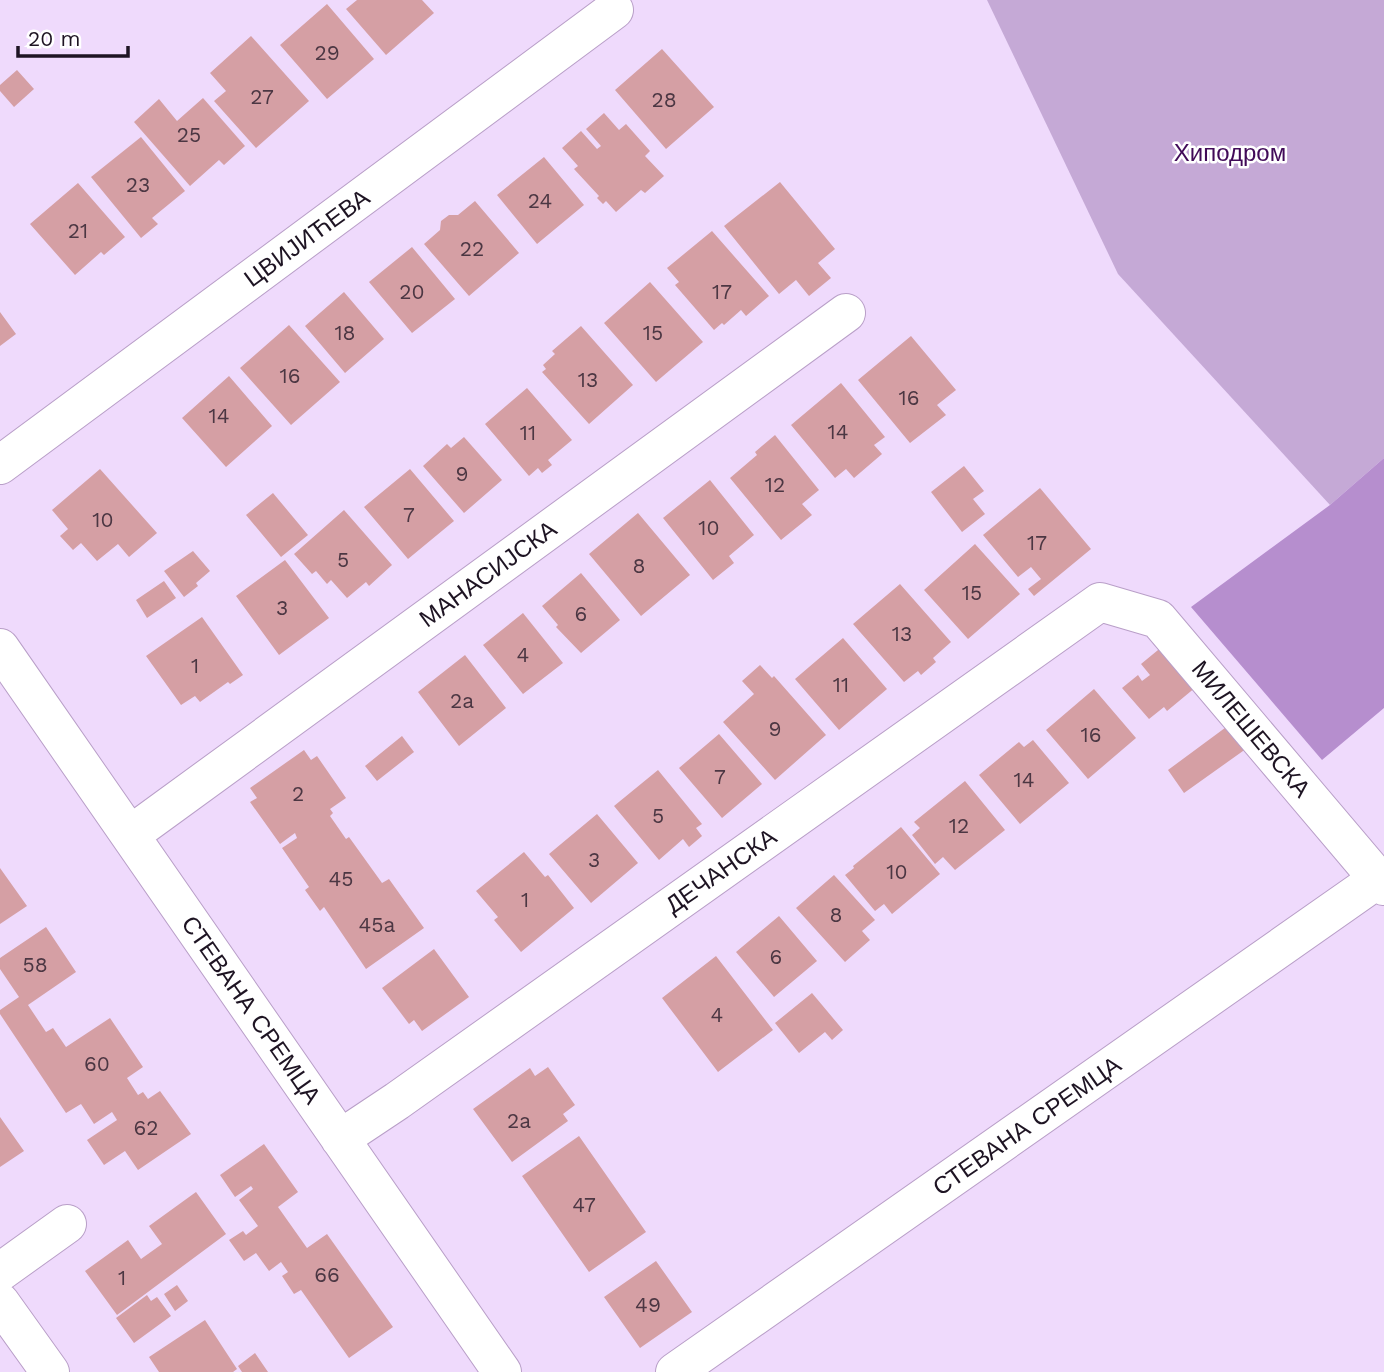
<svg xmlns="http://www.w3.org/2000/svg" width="1384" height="1372" font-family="'Work Sans',sans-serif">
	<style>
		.green { fill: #c5a9d6 }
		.forest { fill: #b68ece }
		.building { fill: #d59fa4 }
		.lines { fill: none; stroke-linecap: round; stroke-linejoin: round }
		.minor-casing { stroke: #b99fc8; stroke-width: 40 }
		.minor { stroke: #fff; stroke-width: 38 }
		.labels { text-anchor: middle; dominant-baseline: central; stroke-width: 5; stroke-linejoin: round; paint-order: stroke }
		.number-label { font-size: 21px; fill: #4c3743 }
		.park-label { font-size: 24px; fill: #410a58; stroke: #fff }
		.street-label { font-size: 24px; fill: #1e1423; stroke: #fff }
	</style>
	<rect width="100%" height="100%" fill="#efdafc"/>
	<path class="green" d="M987,0H1384V458L1330,505L1118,274Z"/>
	<path class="forest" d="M1384,458V708L1322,760L1191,607L1330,505Z"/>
	<path class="building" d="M357,0H422L434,13L386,55L346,9Z
		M327,4L374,59L327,99L280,45Z
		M251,36L309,101L256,148L214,101L226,91L210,73Z
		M662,49L714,107L666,149L615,90Z
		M17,70L34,89L14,107L0,91V85Z
		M203,98L245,146L224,165L219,160L190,186L134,122L159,99L177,121Z
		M604,113L619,130L626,124L650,151L645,156L664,176L645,193L641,190L616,212L606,201L603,204L597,198L599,196L574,169L578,166L562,148L581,131L597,149L601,146L586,129Z
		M141,137L185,191L152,218L158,224L141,238L91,177Z
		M544,157L584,205L537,244L497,195Z
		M780,182L835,249L818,263L831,278L809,296L796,280L779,294L724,226Z
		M78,183L125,237L104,255L101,252L75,275L30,224Z
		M475,201L519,253L469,296L424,244L440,230L441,221L449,215H458Z
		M712,231L769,296L746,316L741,310L724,325L722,323L714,330L675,285L679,282L667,268Z
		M412,247L455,299L412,333L369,282Z
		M650,282L703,342L656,382L604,323Z
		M344,292L384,339L345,373L305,326Z
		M0,312L16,334L0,346Z
		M289,325L340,382L291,425L240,368Z
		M581,326L633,385L589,424L542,372L546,369L543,365L555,354L552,351Z
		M911,336L956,390L937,405L946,415L910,443L858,380Z
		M229,376L272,426L226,467L182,418Z
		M841,383L885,437L874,445L882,454L854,478L846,469L835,478L791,425Z
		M527,388L572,440L548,460L552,465L542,473L538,468L529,476L485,424Z
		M775,435L819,490L802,504L812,515L781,540L730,478L757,455L755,452Z
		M464,437L502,480L464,513L423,466L447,444L451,448Z
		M964,466L984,491L973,499L985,514L962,532L931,492Z
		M100,469L157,533L129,557L118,544L97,561L81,543L73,550L60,536L68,529L52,510Z
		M410,469L454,521L408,559L364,507Z
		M710,480L754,535L729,556L734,563L713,580L663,518Z
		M1040,488L1091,549L1034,596L1028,589L1041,579L1031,567L1018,577L983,535Z
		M273,493L308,535L281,557L246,515Z
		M344,510L392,565L369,586L366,582L347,598L331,580L327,584L316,571L312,574L294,554Z
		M638,513L690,575L641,616L589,554Z
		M975,544L1020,594L968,639L924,590Z
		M193,551L210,571L196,583L198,586L184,597L164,571Z
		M285,560L329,618L279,655L236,596Z
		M581,573L620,620L581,653L556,627L558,625L542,606Z
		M164,581L176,598L147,618L136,600Z
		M900,584L951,642L933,658L936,662L921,675L918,671L904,682L853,624Z
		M523,613L563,663L523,694L483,645Z
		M202,617L243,675L230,684L228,682L200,702L195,696L181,705L146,656Z
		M843,638L887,689L839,730L795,679Z
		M1169,641L1202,682L1167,711L1164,707L1149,719L1122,688L1138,675L1142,681L1150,675L1141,664Z
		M465,655L506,708L459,746L418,692Z
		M760,665L772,678L774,676L826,735L775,780L723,722L754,694L742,681Z
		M1094,689L1136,738L1088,779L1046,730Z
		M1233,722L1250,746L1184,793L1168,770Z
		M719,734L762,784L722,818L679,768Z
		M402,736L414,752L377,781L365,766Z
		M1033,740L1069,783L1020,824L979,775L1019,742L1024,747Z
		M304,750L311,760L317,756L346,798L330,809L333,813L330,816L346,839L349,837L382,883L389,879L424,928L366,969L324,907L320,911L305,890L309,887L282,848L297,838L295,833L280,844L250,802L257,798L250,788Z
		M658,770L702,824L696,828L702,836L689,847L683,839L659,860L614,806Z
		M965,781L1005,830L955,870L943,857L935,864L912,835L920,828L914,822Z
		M597,814L638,863L591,903L549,854Z
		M901,827L940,874L892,914L884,904L875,911L845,875L854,868L853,866Z
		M524,852L545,877L548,875L574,908L521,952L494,920L498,917L476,891Z
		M0,868L27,906L0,924Z
		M834,875L875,920L862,931L870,940L845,962L796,908Z
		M779,916L817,961L774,997L736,952Z
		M46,927L76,972L28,1005L46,1032L53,1028L66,1047L110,1018L143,1067L127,1078L138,1095L143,1092L148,1099L160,1091L191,1134L138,1170L125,1151L104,1165L87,1140L117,1120L112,1112L94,1124L81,1104L66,1113L0,1014V1010L19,997L0,969V958Z
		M434,949L469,997L422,1031L414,1020L409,1024L382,988Z
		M716,956L773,1030L718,1072L662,998Z
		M812,993L843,1030L832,1040L825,1032L799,1053L775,1023Z
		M548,1067L575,1105L563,1114L568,1121L512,1162L473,1109L530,1068L535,1076Z
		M0,1117L24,1151L0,1167Z
		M579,1136L646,1232L589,1272L522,1176Z
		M264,1144L298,1192L278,1207L307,1248L327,1234L393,1327L349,1358L301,1290L294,1294L282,1276L288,1272L281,1262L269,1271L256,1253L244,1261L229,1240L243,1231L246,1235L258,1226L239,1200L253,1189L251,1186L235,1197L220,1175Z
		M196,1192L226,1234L117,1315L85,1271L128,1240L141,1259L162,1244L149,1226Z
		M656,1261L692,1312L640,1348L604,1297Z
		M177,1285L188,1301L175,1311L164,1294Z
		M147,1295L151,1301L157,1297L171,1316L134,1343L116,1318Z
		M205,1320L237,1369L233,1372H159L149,1357Z
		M255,1353L268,1372H242L238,1366Z"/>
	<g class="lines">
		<g class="minor-casing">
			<path id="minor" d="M0,465L614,10
				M0,648L502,1372
				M130,835L846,313
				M340,1139L397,1101L1100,602L1158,619L1384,886
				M0,1272L67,1224
				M0,1302L50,1372
				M675,1372L1378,879"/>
		</g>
		<use href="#minor" class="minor"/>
	</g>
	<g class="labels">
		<g class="number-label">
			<text x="327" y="52">29</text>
			<text x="262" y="96">27</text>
			<text x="664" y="99">28</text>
			<text x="189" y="134">25</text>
			<text x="138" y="184">23</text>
			<text x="540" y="200">24</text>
			<text x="78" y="230">21</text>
			<text x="472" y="248">22</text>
			<text x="412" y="291">20</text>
			<text x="722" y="291">17</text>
			<text x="345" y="332">18</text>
			<text x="653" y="332">15</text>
			<text x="290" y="375">16</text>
			<text x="588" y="379">13</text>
			<text x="909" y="397">16</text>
			<text x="219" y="415">14</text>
			<text x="838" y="431">14</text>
			<text x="528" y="432">11</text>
			<text x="462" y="473">9</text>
			<text x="775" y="484">12</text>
			<text x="409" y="514">7</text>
			<text x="103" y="519">10</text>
			<text x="709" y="527">10</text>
			<text x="1037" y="542">17</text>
			<text x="343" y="559">5</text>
			<text x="639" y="565">8</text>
			<text x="972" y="592">15</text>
			<text x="282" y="607">3</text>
			<text x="581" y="613">6</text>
			<text x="902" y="633">13</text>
			<text x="523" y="654">4</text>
			<text x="195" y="665">1</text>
			<text x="841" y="684">11</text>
			<text x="462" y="700">2a</text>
			<text x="775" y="728">9</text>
			<text x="1091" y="734">16</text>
			<text x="720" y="776">7</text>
			<text x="1024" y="779">14</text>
			<text x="298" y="793">2</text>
			<text x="658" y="815">5</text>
			<text x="959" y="825">12</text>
			<text x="594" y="859">3</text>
			<text x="897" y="871">10</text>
			<text x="341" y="878">45</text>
			<text x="525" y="899">1</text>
			<text x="836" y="914">8</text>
			<text x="377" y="924">45a</text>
			<text x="776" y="956">6</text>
			<text x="35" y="964">58</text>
			<text x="717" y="1014">4</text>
			<text x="97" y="1063">60</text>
			<text x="519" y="1120">2a</text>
			<text x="146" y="1127">62</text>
			<text x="584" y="1204">47</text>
			<text x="327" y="1274">66</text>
			<text x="122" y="1277">1</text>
			<text x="648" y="1304">49</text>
		</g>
		<g class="park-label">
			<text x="1230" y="153">Хиподром</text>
		</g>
		<g class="street-label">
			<text transform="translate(307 238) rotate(-36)">ЦВИЈИЋЕВА</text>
			<text transform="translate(488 574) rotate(-36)">МАНАСИЈСКА</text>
			<text transform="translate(1251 729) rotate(50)">МИЛЕШЕВСКА</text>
			<text transform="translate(721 871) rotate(-35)">ДЕЧАНСКА</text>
			<text transform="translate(251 1010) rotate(55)">СТЕВАНА СРЕМЦА</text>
			<text transform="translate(1027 1126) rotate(-35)">СТЕВАНА СРЕМЦА</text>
		</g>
	</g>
	<path d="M18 46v10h110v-10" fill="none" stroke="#1e1423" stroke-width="3.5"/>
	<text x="28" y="46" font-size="21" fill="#1e1423" stroke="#ffffff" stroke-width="5" paint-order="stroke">20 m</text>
</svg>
